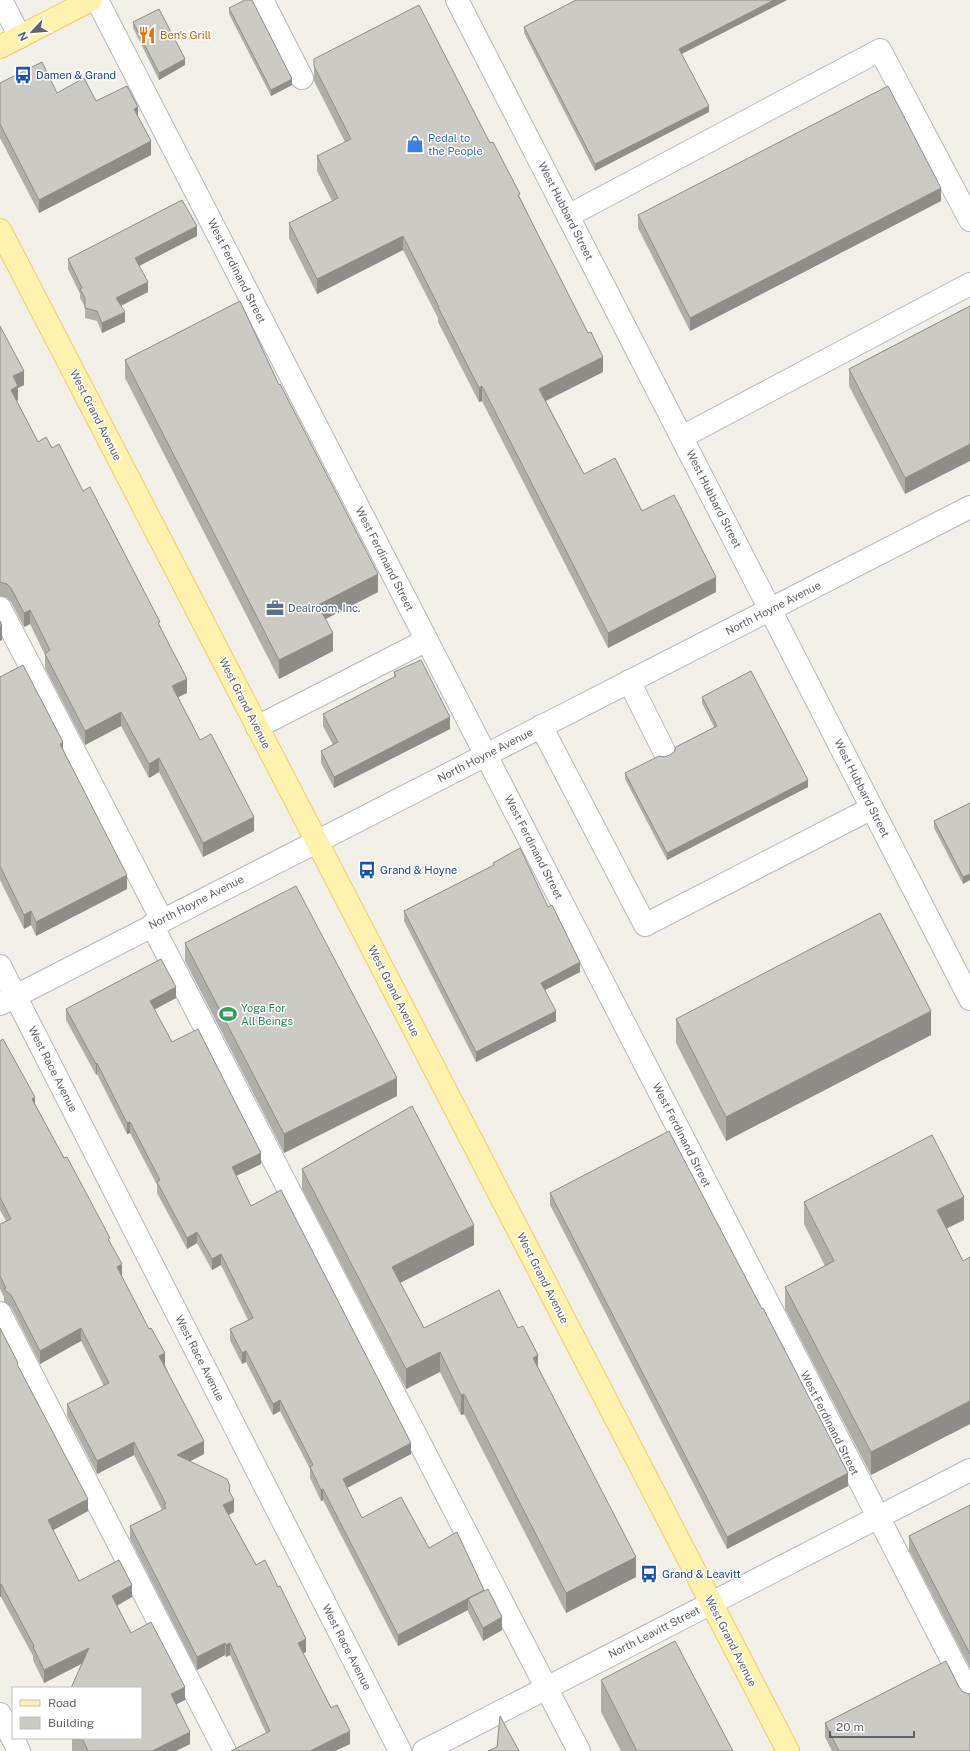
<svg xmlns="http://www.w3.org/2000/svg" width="970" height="1751" font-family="'Public Sans',sans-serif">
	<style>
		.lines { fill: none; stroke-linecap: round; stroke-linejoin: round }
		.minor-casing { stroke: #b5b8bc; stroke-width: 24 }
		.major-casing { stroke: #f2c960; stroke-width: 24 }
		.minor { stroke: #fff; stroke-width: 22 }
		.major { stroke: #fff2af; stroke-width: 22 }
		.wall { fill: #afaea9 }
		.shaded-wall { fill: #8f8d8a }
		.building { fill: #cccac5; stroke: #8f8d8a }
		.labels { text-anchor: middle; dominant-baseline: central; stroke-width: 3; stroke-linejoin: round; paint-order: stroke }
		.food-label { font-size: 11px; fill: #c56008; stroke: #fff; text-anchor: start }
		.transit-label { font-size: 11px; fill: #164399; stroke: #fff; text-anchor: start }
		.shop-label { font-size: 11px; fill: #366cbe; stroke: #fff; text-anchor: start }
		.street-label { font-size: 11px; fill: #5f6368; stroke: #fff }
		.service-label { font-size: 11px; fill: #4e5e75; stroke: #fff; text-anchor: start }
		.leisure-label { font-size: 11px; fill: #27864d; stroke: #fff; text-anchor: start }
	</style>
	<rect width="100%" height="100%" fill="#f1efe8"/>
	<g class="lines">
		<g class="minor-casing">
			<path id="minor" d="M1,0L20,37
				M97,0L970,1695
				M262,0L302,78
				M457,0L970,999
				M568,216L880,50L970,220
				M682,437L970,284
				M0,608L162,920
				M629,681L664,751
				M541,726L645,925L872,808
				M257,727L427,640
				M152,925L579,1751
				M0,966L400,1751
				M0,1004L970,507
				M0,1313L225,1751
				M0,1714L19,1751
				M424,1751L970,1470"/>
		</g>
		<g class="major-casing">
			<path id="major" d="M0,47L91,0
				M0,230L788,1751"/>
		</g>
		<use href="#minor" class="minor"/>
		<use href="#major" class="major"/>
	</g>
	<path class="wall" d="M576,0H787L682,54L709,112L595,171L524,33V27Z
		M229,8L292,85L271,96L229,14Z
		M133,22L185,65L159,80L133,28Z
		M314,59L490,143L520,197L603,372L546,401L584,474L642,511L716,592L608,648L482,401L479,402L438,322V318L403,250L317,294L289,238V223L332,201L317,171V156L345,142L314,81Z
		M0,83L57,93L96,101L138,116L151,155L39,213L0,138Z
		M941,201L690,331L638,228V215Z
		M197,236L139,266L148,292L121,306L125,322L102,333L97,321L85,318V307L80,298V294L68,269V259Z
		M970,306L905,494L849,386V369Z
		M0,326L24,385L18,388V400L17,401L38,442L52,448L83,491L160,626L187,693L178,697L200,740L254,831L203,857L159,772L149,778L121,726L85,745L45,668V655L30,624L24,627L11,602L7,598L0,596Z
		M125,360L279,385L378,592L325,619L333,651L279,679L125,378Z
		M394,672L450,729L334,788L321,763V751L333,745L323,726V714L394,678Z
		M0,677L63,749L127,889L36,936L31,925L24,929L0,880Z
		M702,697L808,787L667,860L625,779V773L664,757L670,755L714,727L702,703Z
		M970,803L963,884L934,828V821Z
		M493,863L580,972L545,990L556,1021L476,1062L404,921V911L493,866Z
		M185,943L397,1096L284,1153L185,961Z
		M176,998L154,1009L172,1042L261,1164L236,1176L251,1206L411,1454L347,1488L362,1518L429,1548L502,1630L483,1641L468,1612V1610L398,1646L323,1500L321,1501L310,1478V1469L280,1411L273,1415L246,1362L242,1364L230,1340V1329L248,1320L221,1265L212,1270L197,1243L187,1249L157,1193V1185L130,1133L127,1134L97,1074L96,1075L66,1020V1009Z
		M676,1019L931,1035L726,1141L676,1043Z
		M0,1041L35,1104L64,1158L110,1242L122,1277L165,1365L204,1454L190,1461L230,1493L234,1512L228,1515L306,1652L303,1653L350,1744L335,1751H231L266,1733L230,1655L226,1657L225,1655L197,1670L130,1539V1526L162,1510L134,1455L97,1474L67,1416V1404L104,1386L81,1341L40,1364L11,1307L4,1302V1297L0,1289V1224L6,1221L0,1210Z
		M302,1169L474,1245L400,1283L424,1328L538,1367L636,1577L566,1613L464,1414L461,1415L440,1372L406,1389L302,1189Z
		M550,1193L848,1486L727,1549L550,1205Z
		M804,1202L964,1220L947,1228L963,1261L970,1257V1424L871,1475L785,1309V1287L825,1266L804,1224Z
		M18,1366L88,1511L53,1530L79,1581L132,1597L117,1606L131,1633L185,1700L176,1704L190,1744L176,1751H72V1738H141L81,1664L44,1683L33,1660V1656L1,1597H0Z
		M970,1505V1668L909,1550V1536Z
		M601,1680L733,1751H621L601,1712Z
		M825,1723L970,1751H832L825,1737Z"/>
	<path class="shaded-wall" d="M774,0H787L679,55V49Z
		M185,59V65L159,80V73Z
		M292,79V85L271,96V90Z
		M709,106V112L595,171V164Z
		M138,107V120L134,109Z
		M151,141V155L39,213V200Z
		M941,188V201L690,331V318Z
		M197,226V236L135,268V258Z
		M403,236V250L317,294V279Z
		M148,282V292L116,308V298Z
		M125,312V322L102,333V323Z
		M603,357V372L539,404V389Z
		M24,371V385L18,388V400L11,404V390L13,376Z
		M482,386V401L479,402V388Z
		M970,444V461L905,494V478Z
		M378,574V592L318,623V605Z
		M716,577V592L608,648V633Z
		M30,610V624L24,627V613Z
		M2,626V640L0,641V627Z
		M333,633V651L279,679V660Z
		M187,679V693L172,700V686Z
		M121,712V726L85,745V731Z
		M450,717V729L334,788V777Z
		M63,742V756L60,744Z
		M159,758V772L149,778V764Z
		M808,780V787L667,860V853Z
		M254,817V831L203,857V843Z
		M970,874V880L963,884V877Z
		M127,875V889L36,936V922Z
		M31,911V925L24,929V915Z
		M580,962V972L541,992V983Z
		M176,987V998L150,1012V1001Z
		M556,1011V1021L476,1062V1052Z
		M931,1011V1035L726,1141V1117Z
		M97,1063V1074L96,1075V1064Z
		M397,1078V1096L284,1153V1134Z
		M35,1097V1110L32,1099Z
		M130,1122V1133L127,1134V1123Z
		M261,1153V1164L232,1178V1167Z
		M964,1197V1220L937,1233V1210Z
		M474,1225V1245L392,1287V1267Z
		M197,1232V1243L187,1249V1238Z
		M221,1254V1265L212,1270V1259Z
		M122,1264V1277L117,1267Z
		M81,1328V1341L40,1364V1351Z
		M246,1351V1362L242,1364V1353Z
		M440,1352V1372L406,1389V1369Z
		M165,1353V1365L159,1368V1356Z
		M538,1355V1375L533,1358Z
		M464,1394V1414L461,1415V1395Z
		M280,1400V1411L273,1415V1404Z
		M970,1401V1424L871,1475V1452Z
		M204,1441V1454L177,1468V1455Z
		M134,1442V1455L97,1474V1461Z
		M411,1443V1454L343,1490V1479Z
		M848,1473V1486L727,1549V1537Z
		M230,1486V1498L234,1500V1512L223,1518V1505L229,1491Z
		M323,1489V1500L321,1501V1490Z
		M88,1499V1511L48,1533V1520Z
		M636,1557V1577L566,1613V1593Z
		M0,1584H1V1597H0Z
		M132,1585V1597L112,1608V1596Z
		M484,1590L468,1599V1610L398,1646V1635Z
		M502,1617V1630L483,1641V1628Z
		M306,1639V1652L298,1656V1643Z
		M225,1643V1655L197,1670V1657Z
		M230,1643V1655L226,1657V1645Z
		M89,1648V1660L44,1683V1670Z
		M185,1687V1700L171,1707V1694Z
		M350,1731V1744L335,1751H310Z
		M190,1732V1744L176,1751H152Z"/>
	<path class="building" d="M245,0H252L292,79L271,90L229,8Z
		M576,0H774L679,49L709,106L595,164L524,27Z
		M419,5L490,143L493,142L520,194L518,195L588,333L591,332L603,357L539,389L569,446L584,474L615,458L642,511L674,495L716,577L608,633L482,386L479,388L438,307H439L403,236L317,279L289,223L338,198L317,156L351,139L314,66V59Z
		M159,9L185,59L159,73L133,22Z
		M42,62L57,93L84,78L96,101L127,86L138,107L134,109L151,141L39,200L0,124V83Z
		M888,86L941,188L690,318L638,215Z
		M182,200L197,226L135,258L148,282L116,298L125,312L102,323L97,311L85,308V298L80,289L82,288L68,259Z
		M240,301L279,385L280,384L378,574L318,605L333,633L279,660L125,360Z
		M970,306V444L905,478L849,369Z
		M0,326L24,371L13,376L18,386L11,390L38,442L46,437L52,448L59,444L83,491L90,487L160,622L158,623L187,679L172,686L200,740L211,734L254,817L203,843L159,758L149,764L121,712L85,731L45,654L50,650L30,610L24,613L11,588L7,584L0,582Z
		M0,621L2,626L0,627Z
		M421,660L450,717L334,777L321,751L338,742L323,714L396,676L394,672Z
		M23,665L63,742L60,744L127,875L36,922L31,911L24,915L0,866V677Z
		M751,671L808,780L667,853L625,773L659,756L664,757L670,755L674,752L676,747L717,726L702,697Z
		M970,803V874L963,877L934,821Z
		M520,848L548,907L552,905L580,962L541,983L556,1011L476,1052L404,911L494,865L493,863Z
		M296,886L397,1078L284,1134L185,943Z
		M880,913L931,1011L726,1117L676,1019Z
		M161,959L176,987L150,1001L172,1042L198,1029L261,1153L232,1167L251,1206L281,1190L411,1443L343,1479L362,1518L401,1497L429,1548L457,1532L484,1590L398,1635L323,1489L321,1490L310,1467L313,1465L280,1400L273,1404L246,1351L242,1353L230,1329L253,1318L221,1254L212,1259L197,1232L187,1238L157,1182L160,1180L130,1122L127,1123L97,1063L96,1064L66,1009Z
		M3,1039L35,1097L32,1099L64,1158L67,1157L110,1238L108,1239L122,1264L117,1267L149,1329L151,1328L165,1353L159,1356L204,1441L177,1455L227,1479L230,1486L229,1491L234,1500L223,1505L256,1565L265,1560L278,1587L280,1586L306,1639L298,1643L331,1708L337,1705L350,1731L310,1751H231L270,1731L230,1643L226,1645L225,1643L197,1657L130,1526L166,1508L164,1505L166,1504L134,1442L97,1461L67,1404L109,1383L81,1328L40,1351L11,1295L4,1289L6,1288L0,1276V1224L11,1219L0,1197V1041Z
		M412,1106L474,1225L392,1267L424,1328L499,1290L518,1328L523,1326L538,1355L533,1358L636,1557L566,1593L464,1394L461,1395L440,1352L406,1369L302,1169Z
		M669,1131L762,1309L763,1308L848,1473L727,1537L550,1193Z
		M932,1135L964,1197L937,1210L963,1261L970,1257V1401L871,1452L785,1287L834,1261L804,1202Z
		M0,1328L18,1363L17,1364L88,1499L48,1520L79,1581L119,1560L132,1585L112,1596L131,1633L151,1622L185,1687L171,1694L190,1732L152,1751H88L83,1740L72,1739V1738H141V1688H71L89,1648L44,1670L33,1647L34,1646L1,1584H0Z
		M970,1505V1654L909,1536Z
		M488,1589L502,1617L483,1628L468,1599Z
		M675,1641L733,1751H637L601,1680Z
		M946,1661L959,1687L963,1692L970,1694V1751H839L825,1723Z
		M500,1716L519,1751H488L497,1747Z"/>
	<defs>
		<g id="restaurant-bare" transform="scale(1.38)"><path d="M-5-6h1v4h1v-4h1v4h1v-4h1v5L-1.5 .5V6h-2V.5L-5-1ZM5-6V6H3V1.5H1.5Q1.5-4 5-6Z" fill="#e8710a" stroke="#fff" stroke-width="2.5" paint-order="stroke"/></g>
		<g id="bus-bare" transform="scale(1.38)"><path d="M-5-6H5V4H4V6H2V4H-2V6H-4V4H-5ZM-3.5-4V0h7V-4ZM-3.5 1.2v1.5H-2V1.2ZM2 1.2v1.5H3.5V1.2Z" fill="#1a4fb4" stroke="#fff" stroke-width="2.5" paint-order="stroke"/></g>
		<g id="shop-bare" transform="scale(1.38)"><path d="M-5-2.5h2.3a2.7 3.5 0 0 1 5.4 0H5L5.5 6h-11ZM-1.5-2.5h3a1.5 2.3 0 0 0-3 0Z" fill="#3f7fe0" stroke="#fff" stroke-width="2.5" paint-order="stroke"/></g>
		<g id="office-bare" transform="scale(1.38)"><path d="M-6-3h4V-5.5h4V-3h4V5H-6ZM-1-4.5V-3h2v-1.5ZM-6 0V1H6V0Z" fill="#5c6f8a" stroke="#fff" stroke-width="2.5" paint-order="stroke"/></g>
		<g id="stadium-bare" transform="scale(1.38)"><path d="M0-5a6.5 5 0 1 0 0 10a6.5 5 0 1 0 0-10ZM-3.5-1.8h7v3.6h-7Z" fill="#2e9e5b" stroke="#fff" stroke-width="2.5" paint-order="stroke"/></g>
	</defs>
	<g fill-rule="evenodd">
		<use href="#restaurant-bare" x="147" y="35"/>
		<use href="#bus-bare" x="23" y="75"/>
		<use href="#shop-bare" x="415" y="144"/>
		<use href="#office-bare" x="275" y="608"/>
		<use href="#bus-bare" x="367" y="870"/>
		<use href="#stadium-bare" x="228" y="1014"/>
		<use href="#bus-bare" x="649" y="1574"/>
	</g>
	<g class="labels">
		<g class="food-label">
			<text x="160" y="35">Ben's Grill</text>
		</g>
		<g class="transit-label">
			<text x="36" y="75">Damen &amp; Grand</text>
			<text x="380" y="870">Grand &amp; Hoyne</text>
			<text x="662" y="1574">Grand &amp; Leavitt</text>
		</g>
		<g class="shop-label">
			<text x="428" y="138">Pedal to<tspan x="428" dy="13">the People</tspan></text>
		</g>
		<g class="street-label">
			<text transform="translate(566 211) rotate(63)">West Hubbard Street</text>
			<text transform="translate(237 271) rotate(63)">West Ferdinand Street</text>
			<text transform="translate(96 415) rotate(63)">West Grand Avenue</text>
			<text transform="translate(714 499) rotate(63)">West Hubbard Street</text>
			<text transform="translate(385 559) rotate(63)">West Ferdinand Street</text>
			<text transform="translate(773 608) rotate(-27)">North Hoyne Avenue</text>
			<text transform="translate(245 703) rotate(63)">West Grand Avenue</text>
			<text transform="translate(485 755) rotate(-27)">North Hoyne Avenue</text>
			<text transform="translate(862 788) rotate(63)">West Hubbard Street</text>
			<text transform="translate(534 847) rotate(63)">West Ferdinand Street</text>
			<text transform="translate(196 902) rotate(-27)">North Hoyne Avenue</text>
			<text transform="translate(394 991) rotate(63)">West Grand Avenue</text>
			<text transform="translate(53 1069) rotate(63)">West Race Avenue</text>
			<text transform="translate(682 1135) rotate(63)">West Ferdinand Street</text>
			<text transform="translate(543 1278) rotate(63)">West Grand Avenue</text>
			<text transform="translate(200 1358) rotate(63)">West Race Avenue</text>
			<text transform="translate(830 1423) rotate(63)">West Ferdinand Street</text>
			<text transform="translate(654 1632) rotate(-27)">North Leavitt Street</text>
			<text transform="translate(731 1641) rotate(63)">West Grand Avenue</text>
			<text transform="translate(347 1647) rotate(63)">West Race Avenue</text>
		</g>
		<g class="service-label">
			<text x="288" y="608">Dealroom, Inc.</text>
		</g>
		<g class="leisure-label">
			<text x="241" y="1008">Yoga For<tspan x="241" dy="13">All Beings</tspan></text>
		</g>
	</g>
	<rect x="12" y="1687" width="130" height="52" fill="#ffffff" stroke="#bfc1c3"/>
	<rect x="20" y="1700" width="20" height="6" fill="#fff2af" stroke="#bfc1c3"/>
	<text x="48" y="1707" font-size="12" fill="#5f6368">Road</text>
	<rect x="20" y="1717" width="20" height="12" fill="#cccac5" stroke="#bfc1c3"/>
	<text x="48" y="1727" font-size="12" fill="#5f6368">Building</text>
	<g transform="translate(32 32) rotate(244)" stroke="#ffffff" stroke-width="3" paint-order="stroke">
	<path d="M0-3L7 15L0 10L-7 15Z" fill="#5f6368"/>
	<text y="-6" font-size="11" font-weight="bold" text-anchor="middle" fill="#5f6368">N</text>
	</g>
	<path d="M830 1731v6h84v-6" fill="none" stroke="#5f6368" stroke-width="2"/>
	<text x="836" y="1731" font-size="12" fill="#5f6368" stroke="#ffffff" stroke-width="3" paint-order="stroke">20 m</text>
</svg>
